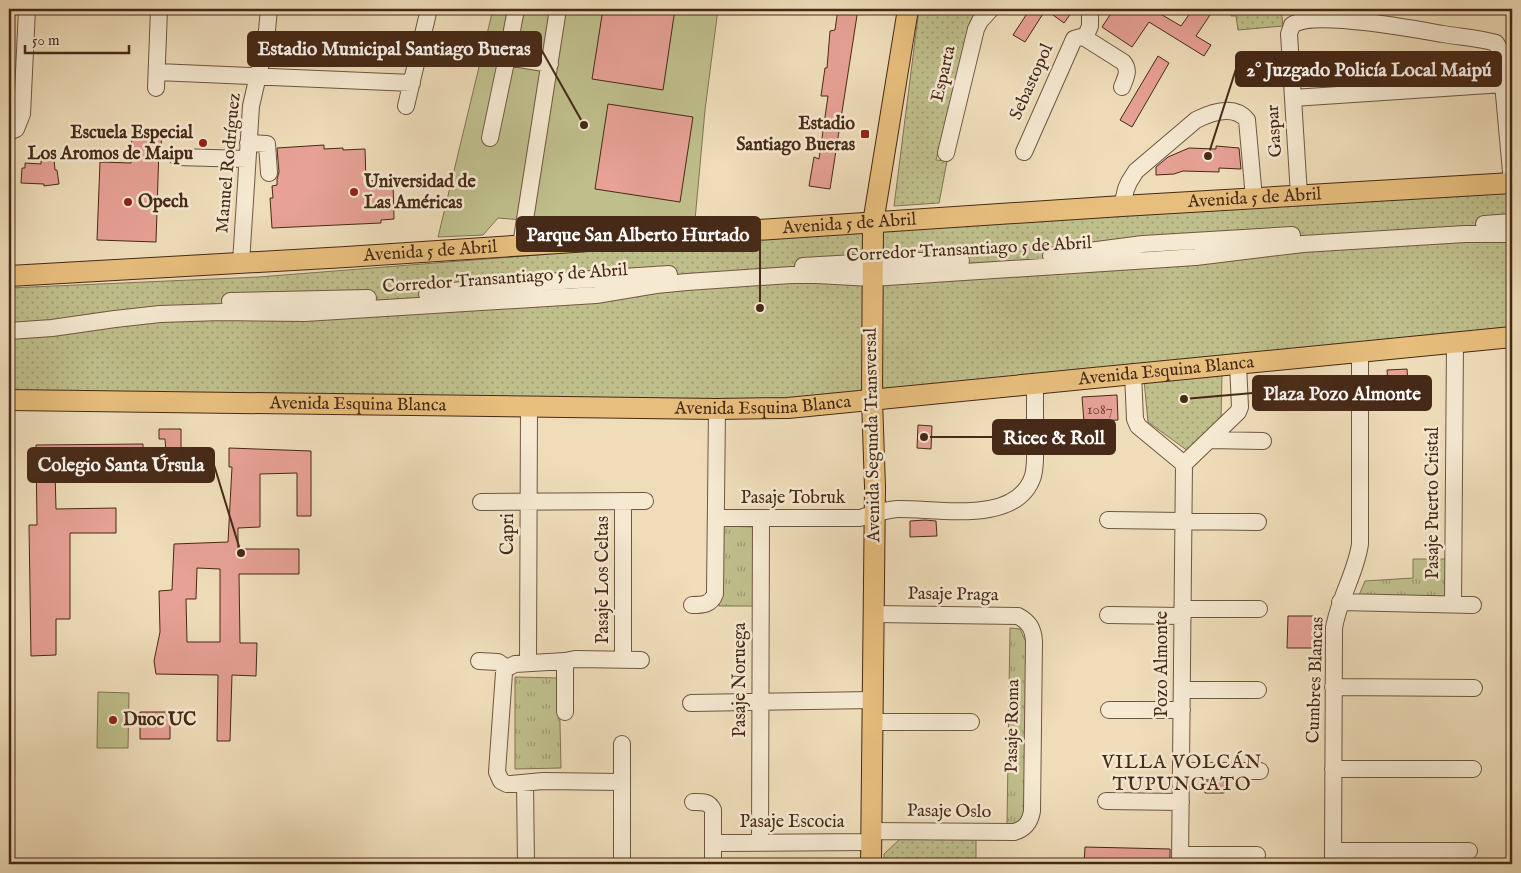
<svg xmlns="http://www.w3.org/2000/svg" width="1521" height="873" font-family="'IM FELL English',serif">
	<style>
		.grass { fill: url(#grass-tufts); stroke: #827452 }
		.park { fill: url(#park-dots); stroke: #827452 }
		.garden { fill: #bfbf8c; stroke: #827452 }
		.building { fill: #e7a196; stroke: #462917; fill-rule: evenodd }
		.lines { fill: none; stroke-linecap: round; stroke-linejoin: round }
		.minor-casing { stroke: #705640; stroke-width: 18 }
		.major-casing { stroke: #462917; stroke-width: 22 }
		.minor { stroke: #f5e9d2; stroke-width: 16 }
		.major { stroke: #e8be7d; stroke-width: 20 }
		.poi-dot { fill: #8f2418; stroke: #f5e9d2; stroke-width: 2 }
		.labels { text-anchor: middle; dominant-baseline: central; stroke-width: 5; stroke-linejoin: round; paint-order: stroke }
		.number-label { font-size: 15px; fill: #6e4737 }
		.street-label { font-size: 18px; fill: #462917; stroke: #f5e9d2 }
		.poi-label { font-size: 18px; font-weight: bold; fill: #462917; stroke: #f5e9d2; text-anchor: start }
		.neighbourhood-label { font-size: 19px; letter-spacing: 1px; fill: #462917; stroke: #f5e9d2 }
		.leader { fill: none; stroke: #462917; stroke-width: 2 }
		.callout-dot { fill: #462917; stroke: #f5e9d2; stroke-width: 2 }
		.callout { fill: #462917; stroke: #462917; stroke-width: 2 }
		.callout-label { font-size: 19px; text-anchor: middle; font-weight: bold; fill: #fff }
	</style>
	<defs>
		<pattern id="grass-tufts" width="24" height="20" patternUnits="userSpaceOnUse" patternTransform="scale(1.25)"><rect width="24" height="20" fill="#bfbf8c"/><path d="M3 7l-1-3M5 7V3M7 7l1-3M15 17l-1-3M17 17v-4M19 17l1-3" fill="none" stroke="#9d9b71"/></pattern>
		<pattern id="park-dots" width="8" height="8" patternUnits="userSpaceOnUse" patternTransform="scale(1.25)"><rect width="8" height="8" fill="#bfbf8c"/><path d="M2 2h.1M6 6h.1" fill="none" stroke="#9d9b71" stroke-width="1.8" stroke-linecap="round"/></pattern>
	</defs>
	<rect width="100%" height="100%" fill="#efddba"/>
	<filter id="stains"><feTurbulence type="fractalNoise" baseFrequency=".004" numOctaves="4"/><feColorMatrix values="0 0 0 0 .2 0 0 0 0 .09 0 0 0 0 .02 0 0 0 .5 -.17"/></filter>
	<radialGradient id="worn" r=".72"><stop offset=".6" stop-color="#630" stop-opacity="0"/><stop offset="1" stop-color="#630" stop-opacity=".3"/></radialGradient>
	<path class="grass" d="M720,526L756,527L755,606H719Z
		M1413,559H1447V599L1357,600L1365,581L1413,578Z
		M1010,628L1020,629L1026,642L1025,812L1019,824H1007Z
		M515,677L559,678L561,768L515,769Z"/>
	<path class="park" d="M919,9H979L973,16L936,160L947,161L939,203L894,206Z
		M1231,9H1281L1283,26L1238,30L1236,16H1231Z
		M1512,192V327L871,392L785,399H543L9,391V288L259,277L876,228Z
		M1222,373L1221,419L1188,451L1148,422L1144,380Z
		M901,838L976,839V864H884V854Z"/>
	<path class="garden" d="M493,9H718L705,110L695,220L535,232L536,221L498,218L483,235L438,237Z
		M9,596H11L12,693H9Z
		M98,692L129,693L128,748H97Z"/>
	<path class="building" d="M603,9H675L663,90L592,79Z
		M838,9H858L830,189L809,186L814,157L819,159L828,96H821L825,68H827L830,31L835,30Z
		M1030,9H1046L1025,42L1013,35Z
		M1057,9H1074L1064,23L1053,15Z
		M1114,9H1152L1181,26L1193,9H1214L1196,36L1211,45L1204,56L1149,22L1132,47L1102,27Z
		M1158,56L1169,63L1132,127L1120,120Z
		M608,104L693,117L680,202L595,189Z
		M132,131L162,132L161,147H159L156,242L97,240L100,162L131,163Z
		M324,145V149L343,148V150L365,149L366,181L393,180L394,219L381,220V223L272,228L270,198H273L272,186L277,185V179L279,172L277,148Z
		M1216,146L1239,148L1241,169L1219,168V172L1183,171L1174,174L1156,175V167L1168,157L1189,148L1216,149Z
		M54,159L55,170H57L59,184L44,186V184L21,183L22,168H25V163L41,164V161Z
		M1407,369L1408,382L1388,384L1387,370Z
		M1117,395L1118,420L1084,422L1082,397Z
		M918,425L932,426L931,449L917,448Z
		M159,429H181V451H166L165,439H159Z
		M143,444V469L55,470L56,509L116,508V533H70V619H56V655L31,656L29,525H37L36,445Z
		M229,448L311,451V516H297V473L260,474V527L238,528V549H299V574H239L240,643H257L256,676L232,675L230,741H217L218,675L156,674L154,661L160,632L159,591L172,590L174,544L228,542L232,467H229ZM197,568L220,569V642H187L186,599H196Z
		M925,520L936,521L937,536L910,537V521Z
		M1288,616H1314L1313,648H1287Z
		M140,712H170V739H140Z
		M1205,781H1224V793H1205Z
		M1085,847L1170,849V864H1084Z"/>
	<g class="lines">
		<g class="minor-casing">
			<path id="minor" d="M516,9L507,57L550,64
				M1085,38L1090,26V9
				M157,72L412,83
				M156,88L159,9
				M1293,98L1504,84
				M406,106L429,9
				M9,132L16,129L22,114L27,9
				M490,138L507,57
				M248,143L267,144L269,173
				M1024,152L1074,39L1081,37L1085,38L1123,62C1130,70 1126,77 1122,87
				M946,153L976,29L980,21L991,9
				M177,157L247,159
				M1299,195L1289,34L1292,25C1314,10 1414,29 1443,34C1460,37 1479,38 1496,43L1500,50L1512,183
				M1122,206L1126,189L1129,182L1136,171L1196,120C1210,113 1234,104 1247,120L1254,198
				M1484,224L1512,222
				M521,245L558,9
				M1051,256L1143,244L1292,235
				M241,263L251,106L266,41L269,9
				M803,266L905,260L936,262L961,261
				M427,294L516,284L669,274
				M230,301L368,298
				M9,331L52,328L115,319L160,314L222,312L305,313L596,295L656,285L687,282L791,275H816L872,278L1196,257L1303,244L1465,234H1512
				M1133,374L1135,419L1138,426L1184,464
				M1209,440L1263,441
				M623,501V659
				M481,502L645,501
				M716,518H860C872,514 885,510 897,509C936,508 1017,526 1033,476C1036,465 1035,453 1035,442C1035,422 1035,403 1035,384
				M1108,520L1258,522
				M1340,602L1473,605
				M1453,604L1455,343
				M692,605C702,605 711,605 715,594L717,409
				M1183,609H1259
				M1108,615L1183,616
				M479,661L498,662L507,668
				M565,661V712
				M528,663L529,406
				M1333,687L1474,688
				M1182,690H1258
				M691,703L873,700
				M1109,710H1182
				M873,722H971
				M1333,769H1473
				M1181,771H1260
				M622,782L543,781L511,784H507L501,781L497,772L504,673L507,668L515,664L565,661L575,659L641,660
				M525,784L526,864
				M1106,801L1181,802
				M693,802C702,802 709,801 713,810V864
				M871,831L1014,832C1025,829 1030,823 1032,811L1034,641C1033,628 1029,622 1018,616L874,614
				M713,843L871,842
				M760,843L761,518
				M1333,851H1469
				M1180,855H1257
				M622,864V744
				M1180,864L1184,464L1238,412L1240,407L1238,364
				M1333,864L1334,628C1339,598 1356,573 1360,544V352"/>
		</g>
		<g class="major-casing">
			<g id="major">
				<path id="s1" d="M9,276L346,257L1122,206L1512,183"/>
				<path id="s2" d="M9,400L717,409L788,408L1512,337"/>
				<path d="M871,864L875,487L872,400L873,223L908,9"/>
			</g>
		</g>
		<use href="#minor" class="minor"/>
		<use href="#major" class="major"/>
	</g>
	<g class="poi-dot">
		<rect x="860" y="129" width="10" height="10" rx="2.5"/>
		<circle cx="203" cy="143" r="5"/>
		<circle cx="354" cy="192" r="5"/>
		<circle cx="128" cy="202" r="5"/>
		<circle cx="113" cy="720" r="5"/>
	</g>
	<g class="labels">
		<g class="number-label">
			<text x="1100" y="409">1087</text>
		</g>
		<g class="street-label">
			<text transform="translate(944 74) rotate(-77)">Esparta</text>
			<text transform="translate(1032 82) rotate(-66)">Sebastopol</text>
			<text transform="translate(1275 131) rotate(-94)">Gaspar</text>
			<text transform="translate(229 163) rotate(-85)">Manuel Rodríguez</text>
			<text stroke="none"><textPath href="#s1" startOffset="1248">Avenida 5 de Abril</textPath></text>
			<text stroke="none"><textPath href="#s1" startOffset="842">Avenida 5 de Abril</textPath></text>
			<text transform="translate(969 250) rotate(-3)">Corredor Transantiago 5 de Abril</text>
			<text stroke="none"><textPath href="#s1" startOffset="422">Avenida 5 de Abril</textPath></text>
			<text transform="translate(505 279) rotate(-4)">Corredor Transantiago 5 de Abril</text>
			<text stroke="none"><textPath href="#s2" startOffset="1159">Avenida Esquina Blanca</textPath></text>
			<text stroke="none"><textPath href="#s2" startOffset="349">Avenida Esquina Blanca</textPath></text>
			<text stroke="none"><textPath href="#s2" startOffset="754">Avenida Esquina Blanca</textPath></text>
			<text transform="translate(873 435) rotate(-91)">Avenida Segunda Transversal</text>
			<text x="793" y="498">Pasaje Tobruk</text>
			<text transform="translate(1433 503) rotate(-90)">Pasaje Puerto Cristal</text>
			<text transform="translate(508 534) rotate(-90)">Capri</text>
			<text transform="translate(603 580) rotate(-90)">Pasaje Los Celtas</text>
			<text transform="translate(953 595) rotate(1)">Pasaje Praga</text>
			<text transform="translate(1162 664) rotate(-90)">Pozo Almonte</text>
			<text transform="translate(740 680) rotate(-90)">Pasaje Noruega</text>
			<text transform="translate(1316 680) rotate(-88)">Cumbres Blancas</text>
			<text transform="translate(1013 726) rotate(-89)">Pasaje Roma</text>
			<text transform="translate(949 812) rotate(1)">Pasaje Oslo</text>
			<text x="792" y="822">Pasaje Escocia</text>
		</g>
		<g class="poi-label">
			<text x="855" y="124" text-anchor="end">Estadio<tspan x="855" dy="21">Santiago Bueras</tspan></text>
			<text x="193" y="133" text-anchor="end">Escuela Especial<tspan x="193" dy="21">Los Aromos de Maipu</tspan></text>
			<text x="364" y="182">Universidad de<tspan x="364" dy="21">Las Américas</tspan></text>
			<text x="138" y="202">Opech</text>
			<text x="123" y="720">Duoc UC</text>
		</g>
		<g class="neighbourhood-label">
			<text x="1182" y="763">VILLA VOLCÁN<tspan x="1182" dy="22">TUPUNGATO</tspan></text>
		</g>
	</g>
	<path class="leader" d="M584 125L541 49M1208 156L1236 69M760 308L760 234M1184 399L1253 393M924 437L993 437M241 553L214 465"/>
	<g class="callout-dot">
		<circle cx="584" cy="125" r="5"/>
		<circle cx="1208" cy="156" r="5"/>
		<circle cx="760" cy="308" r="5"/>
		<circle cx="1184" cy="399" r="5"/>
		<circle cx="924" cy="437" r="5"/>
		<circle cx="241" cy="553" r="5"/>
	</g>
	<g class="callout">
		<rect x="248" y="32" width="293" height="34" rx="5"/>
		<rect x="1236" y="52" width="265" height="34" rx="5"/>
		<rect x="517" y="217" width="243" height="34" rx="5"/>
		<rect x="1253" y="376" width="178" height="34" rx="5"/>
		<rect x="993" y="420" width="122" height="34" rx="5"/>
		<rect x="28" y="448" width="186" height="34" rx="5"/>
	</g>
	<g class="callout-label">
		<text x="394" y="55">Estadio Municipal Santiago Bueras</text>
		<text x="1369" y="76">2° Juzgado Policía Local Maipú</text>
		<text x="638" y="241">Parque San Alberto Hurtado</text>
		<text x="1342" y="400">Plaza Pozo Almonte</text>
		<text x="1054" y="444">Ricec &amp; Roll</text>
		<text x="121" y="471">Colegio Santa Úrsula</text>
	</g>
	<rect width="1521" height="873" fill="none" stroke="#efddba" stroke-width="30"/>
	<rect x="10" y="10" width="1501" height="853" fill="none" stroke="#462917" stroke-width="2.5"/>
	<rect x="15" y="15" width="1491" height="843" fill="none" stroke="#462917"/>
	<path d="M25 45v8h104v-8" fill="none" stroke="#462917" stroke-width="2.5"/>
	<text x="32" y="45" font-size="15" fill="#462917" stroke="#f5e9d2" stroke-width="4" paint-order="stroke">50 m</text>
	<rect width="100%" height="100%" filter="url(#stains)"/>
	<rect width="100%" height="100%" fill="url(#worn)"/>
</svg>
